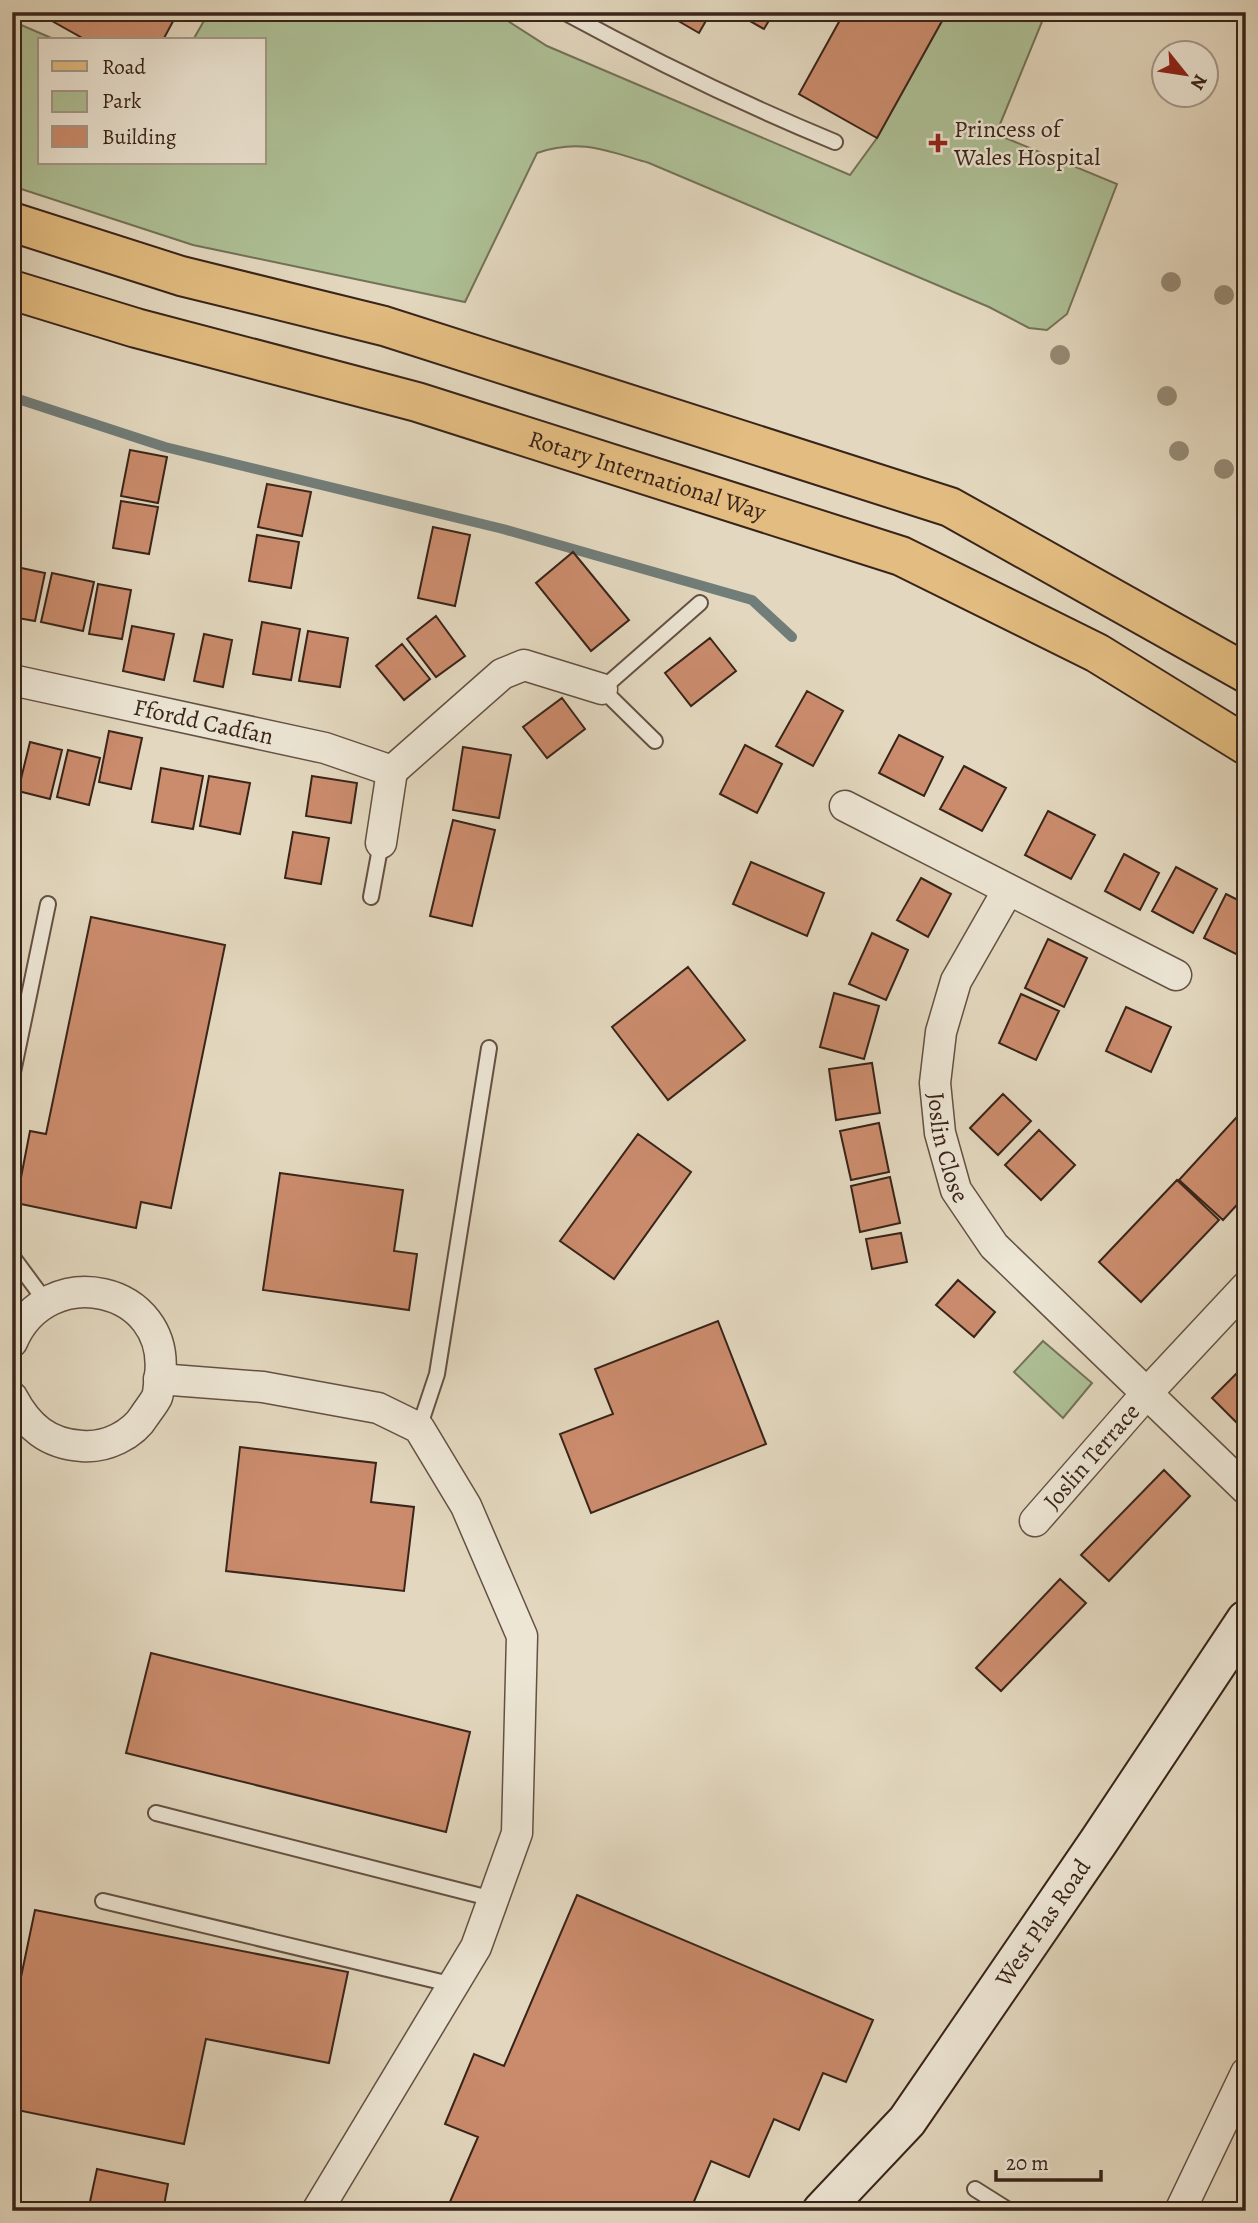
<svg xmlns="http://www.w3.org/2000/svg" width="1258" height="2223" font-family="Alegreya,serif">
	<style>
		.green { fill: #aec096; stroke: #747258; stroke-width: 2 }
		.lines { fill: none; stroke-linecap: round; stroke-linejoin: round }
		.stream { stroke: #717d79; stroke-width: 10 }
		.building { fill: #cb8c6d; stroke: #39241a; stroke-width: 2 }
		.lane-casing { stroke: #645143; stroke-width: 18 }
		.street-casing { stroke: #645143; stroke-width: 33 }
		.secondary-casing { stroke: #39241a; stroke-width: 42 }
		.primary-casing { stroke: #39241a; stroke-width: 42 }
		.lane { stroke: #ede6d5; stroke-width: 14 }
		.street { stroke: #ede6d5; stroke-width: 30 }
		.secondary { stroke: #ede6d5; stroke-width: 38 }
		.primary { stroke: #e2bc80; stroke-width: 38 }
		.tree { fill: #958a75 }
		.poi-dot { fill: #8f2418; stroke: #ede6d5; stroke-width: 2.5 }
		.labels { text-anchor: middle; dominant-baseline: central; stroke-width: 5; stroke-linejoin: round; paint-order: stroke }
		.poi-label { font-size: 24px; fill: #39241a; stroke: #ede6d5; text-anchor: start }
		.street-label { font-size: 24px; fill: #39241a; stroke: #ede6d5 }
	</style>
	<rect width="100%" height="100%" fill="#e3d8bf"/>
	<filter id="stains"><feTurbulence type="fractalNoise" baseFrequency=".00286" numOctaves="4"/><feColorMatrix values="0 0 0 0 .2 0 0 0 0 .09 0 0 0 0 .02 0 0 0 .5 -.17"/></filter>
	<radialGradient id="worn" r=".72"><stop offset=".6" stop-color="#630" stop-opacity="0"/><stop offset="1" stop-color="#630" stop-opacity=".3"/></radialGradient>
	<path class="green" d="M209,12H499L508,21L547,46L850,175L877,138L947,12H1046L996,134L1117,184L1067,314L1047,330L1029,328L989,307L649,163C607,151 581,138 537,153L465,302L193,245L12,186V21L56,40H40V163H264V40H193Z
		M1043,1341L1092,1383L1063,1418L1014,1372Z"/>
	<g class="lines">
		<path class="stream" d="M12,397L165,447L503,529L752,600L792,637"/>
	</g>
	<path class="building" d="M36,12H178L163,40H86Z
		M663,12H711L699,33Z
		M734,12H774L764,29Z
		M827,12H947L877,138L799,94L840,20Z
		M12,404L20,405L12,441Z
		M130,450L167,457L158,503L121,496Z
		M267,484L311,492L302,536L258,527Z
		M121,501L158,507L149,554L113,548Z
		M433,527L470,535L455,606L418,598Z
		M257,535L299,542L291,588L249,581Z
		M573,552L629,620L591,651L536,583Z
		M12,566L45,573L35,621L12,617Z
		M52,573L94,582L83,631L41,622Z
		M98,584L131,590L122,639L89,634Z
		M436,616L465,656L436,677L407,639Z
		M262,622L300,629L291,680L253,674Z
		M132,626L174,634L164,680L123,671Z
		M308,631L348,638L340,687L299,681Z
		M204,634L232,640L223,687L194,681Z
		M710,638L736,671L691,706L665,673Z
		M402,644L430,679L404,700L376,666Z
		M807,691L843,711L813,766L776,746Z
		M562,698L585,729L547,758L523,727Z
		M109,731L142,738L131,789L99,782Z
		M899,735L943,757L924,796L879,773Z
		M30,742L62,750L50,799L18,791Z
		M745,745L782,764L757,813L720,794Z
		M463,747L511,755L499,818L453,810Z
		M68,750L100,758L89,805L57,797Z
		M964,766L1006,788L982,831L940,809Z
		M161,768L203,776L193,829L152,822Z
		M209,776L250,783L240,834L200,826Z
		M312,776L357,783L351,823L306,816Z
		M1048,811L1095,835L1071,879L1025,855Z
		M453,820L495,830L472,926L430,916Z
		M293,832L329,838L321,884L285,878Z
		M1124,854L1159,873L1140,910L1105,891Z
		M751,862L824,893L807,936L733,904Z
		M1176,867L1217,889L1193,933L1152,911Z
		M921,878L951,894L928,937L897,920Z
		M1226,894L1246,904V959L1204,938Z
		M91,917L225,945L171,1208L141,1202L136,1228L16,1203L30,1131L46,1134Z
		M872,933L908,950L886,1000L849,984Z
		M1048,939L1087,958L1064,1007L1025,988Z
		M688,967L745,1040L668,1100L612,1027Z
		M834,993L879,1006L864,1059L820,1047Z
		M1021,994L1059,1011L1036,1060L999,1043Z
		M1126,1007L1171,1027L1151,1072L1106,1051Z
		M872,1063L880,1113L836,1120L829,1069Z
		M1003,1094L1031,1121L998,1155L970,1128Z
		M1246,1107V1195L1223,1220L1179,1180Z
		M879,1123L889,1172L851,1180L840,1131Z
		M1039,1130L1075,1165L1041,1200L1005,1165Z
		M638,1134L691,1172L614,1279L560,1241Z
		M280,1173L403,1190L394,1251L417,1254L409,1310L263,1290Z
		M890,1177L900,1223L860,1232L851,1186Z
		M1177,1180L1219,1220L1141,1302L1099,1262Z
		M901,1233L907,1262L872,1269L866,1239Z
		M958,1280L995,1312L974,1337L936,1305Z
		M718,1321L766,1444L591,1513L560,1434L613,1414L595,1369Z
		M1246,1364V1420L1240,1426L1212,1398Z
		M240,1447L376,1463L371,1502L414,1507L404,1591L226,1571Z
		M1164,1470L1190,1496L1109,1581L1081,1555Z
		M1060,1579L1086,1603L1001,1691L976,1668Z
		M151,1653L470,1732L446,1832L126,1753Z
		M577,1895L873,2020L846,2082L823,2073L799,2130L774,2119L749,2177L711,2161L690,2211H446L478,2137L445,2124L474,2054L504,2066Z
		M35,1910L348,1972L329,2063L206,2039L184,2144L12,2109V2020Z
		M97,2169L168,2184L163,2211H88Z"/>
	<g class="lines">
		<g class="lane-casing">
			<path id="lane" d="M564,12C652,60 743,104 835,142
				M655,741L602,689L700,603
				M371,897L381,843
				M12,1077L48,904
				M12,1256L46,1302
				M419,1428L437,1374L489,1048
				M156,1813L493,1899
				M103,1901L454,1985
				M975,2189L1010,2211"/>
		</g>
		<g class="street-casing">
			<g id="street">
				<path id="s1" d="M12,680L325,748L392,771L502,674L524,665L602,689"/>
				<path d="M845,806L1176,975"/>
				<path d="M381,843L392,771"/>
				<path id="s2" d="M1008,890L956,981L941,1032L935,1083L940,1133L956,1190L994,1246L1246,1489"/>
				<path d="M12,1342C47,1259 171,1286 160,1376C159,1382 159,1391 157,1397C154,1403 149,1409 145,1415C133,1435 106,1448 82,1446C48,1444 28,1427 12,1397"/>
				<path d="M159,1379L263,1387L378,1408L419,1428L466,1506L522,1636L517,1833L476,1947L317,2211"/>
				<path id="s3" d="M1035,1521L1147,1393L1246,1287"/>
				<path d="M1180,2211L1246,2073"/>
			</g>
		</g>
		<g class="secondary-casing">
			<g id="secondary">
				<path id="s4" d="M822,2211L907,2121L1099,1841L1246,1620"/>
			</g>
		</g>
		<g class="primary-casing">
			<g id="primary">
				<path d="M12,222L181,276L384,326L950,507L1246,673"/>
				<path id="s5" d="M12,290L136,328L417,402L901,556L1097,653L1246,745"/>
			</g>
		</g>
		<use href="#lane" class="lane"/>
		<use href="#street" class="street"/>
		<use href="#secondary" class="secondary"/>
		<use href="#primary" class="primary"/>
	</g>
	<g class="tree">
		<circle cx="1171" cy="282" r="10"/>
		<circle cx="1224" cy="295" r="10"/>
		<circle cx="1060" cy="355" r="10"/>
		<circle cx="1167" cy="396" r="10"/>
		<circle cx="1179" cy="451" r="10"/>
		<circle cx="1224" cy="469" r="10"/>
	</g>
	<path class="poi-dot" d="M934.5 132.5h7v7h7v7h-7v7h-7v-7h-7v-7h7z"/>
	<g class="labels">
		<g class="poi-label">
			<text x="954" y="129">Princess of<tspan x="954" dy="28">Wales Hospital</tspan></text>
		</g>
		<g class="street-label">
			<text stroke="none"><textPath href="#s5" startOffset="662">Rotary International Way</textPath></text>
			<text stroke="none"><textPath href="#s1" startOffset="196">Ffordd Cadfan</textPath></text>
			<text stroke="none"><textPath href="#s2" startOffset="275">Joslin Close</textPath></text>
			<text stroke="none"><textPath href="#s3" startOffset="86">Joslin Terrace</textPath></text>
			<text stroke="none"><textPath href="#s4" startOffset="364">West Plas Road</textPath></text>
		</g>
	</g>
	<rect width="1258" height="2223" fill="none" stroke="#e3d8bf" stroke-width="42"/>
	<rect x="14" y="14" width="1230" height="2195" fill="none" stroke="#39241a" stroke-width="3.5"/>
	<rect x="21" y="21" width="1216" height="2181" fill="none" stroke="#39241a" stroke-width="2"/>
	<rect x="38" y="38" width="228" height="126" fill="#ede6d5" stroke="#a5988a" stroke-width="2"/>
	<rect x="52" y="61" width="35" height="10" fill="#e2bc80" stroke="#a5988a" stroke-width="2"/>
	<text x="102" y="74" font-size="21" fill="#39241a">Road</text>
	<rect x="52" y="91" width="35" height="21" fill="#aec096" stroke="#a5988a" stroke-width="2"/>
	<text x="102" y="108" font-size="21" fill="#39241a">Park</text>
	<rect x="52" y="126" width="35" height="21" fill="#cb8c6d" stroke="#a5988a" stroke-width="2"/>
	<text x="102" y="144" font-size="21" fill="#39241a">Building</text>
	<g transform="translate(1185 74) rotate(120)"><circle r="33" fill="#ede6d5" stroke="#a5988a" stroke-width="2"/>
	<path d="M0-5L12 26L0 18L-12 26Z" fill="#8f2418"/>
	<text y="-10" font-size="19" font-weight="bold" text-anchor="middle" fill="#39241a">N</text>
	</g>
	<path d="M996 2170v10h105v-10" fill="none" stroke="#39241a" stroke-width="3.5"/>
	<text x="1006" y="2170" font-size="21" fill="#39241a" stroke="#ede6d5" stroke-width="5" paint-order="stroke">20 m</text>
	<rect width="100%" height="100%" filter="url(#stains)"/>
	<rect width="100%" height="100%" fill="url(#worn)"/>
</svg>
